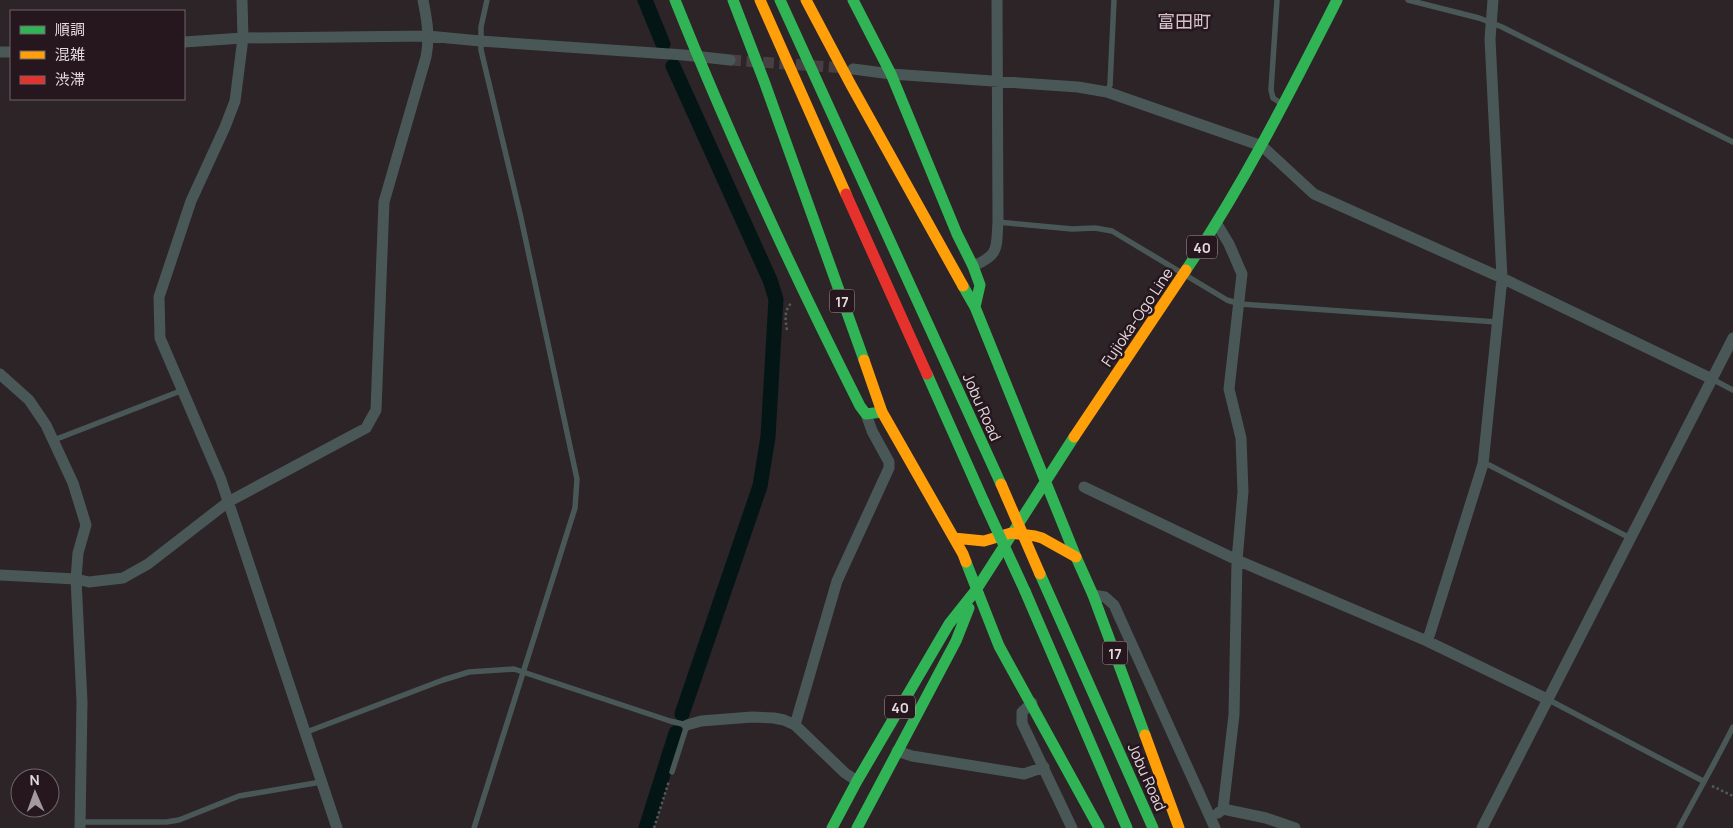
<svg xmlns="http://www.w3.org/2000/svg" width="1733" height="828" font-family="Manrope,'Noto Sans JP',sans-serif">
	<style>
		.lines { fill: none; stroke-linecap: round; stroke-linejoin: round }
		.canal { stroke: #041515; stroke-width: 15 }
		.street-tunnel { stroke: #483f42; stroke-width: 11; stroke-dasharray: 11 5.5; stroke-linecap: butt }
		.path { stroke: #525a5b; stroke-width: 2.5; stroke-dasharray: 2.5 2.5; stroke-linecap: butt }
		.lane { stroke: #495857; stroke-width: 5.5 }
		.street { stroke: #495857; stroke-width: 11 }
		.fast { stroke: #30b455; stroke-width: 11 }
		.slow { stroke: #ff9f0a; stroke-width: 11 }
		.jam { stroke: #e5322d; stroke-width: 11 }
		.fast-bridge { stroke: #30b455; stroke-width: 11 }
		.slow-bridge { stroke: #ff9f0a; stroke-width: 11 }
		.labels { text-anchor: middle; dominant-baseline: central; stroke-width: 5; stroke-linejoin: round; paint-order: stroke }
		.shield { fill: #25171d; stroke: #aba0a4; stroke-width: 1 }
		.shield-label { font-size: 14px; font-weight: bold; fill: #e4dade }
		.street-label { font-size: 15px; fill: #e4dade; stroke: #25171d }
		.quarter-label { font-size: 18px; fill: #d4c1c9; stroke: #25171d }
	</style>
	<rect width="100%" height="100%" fill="#2c2427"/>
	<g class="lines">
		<path class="canal" d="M645,0L663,44
			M673,66L770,280L776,299L768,437L760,486L682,714
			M646,828L676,733"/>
		<path class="street-tunnel" d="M730,60L845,68"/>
		<path class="path" d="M787,330C785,318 784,311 792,302
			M1712,786L1733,796
			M654,828L669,781"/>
		<path class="lane" d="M1277,0L1271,90L1273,98L1282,104
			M1408,0L1479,18L1502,27L1733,142
			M1107,92L1110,85L1114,0
			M998,222L1072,229L1095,228L1112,231L1227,300L1240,304L1497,322
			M1712,379L1733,390
			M54,440L183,390
			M1483,464L1489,465L1630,538
			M1547,699L1703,781
			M304,733L443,680L469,672L514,669L670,721L687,725L672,772
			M80,822H166L179,820L239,796L321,782
			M474,828L575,508L577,479L521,218L481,50V27L487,0
			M1679,828C1697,794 1716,761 1733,727"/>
		<path class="street" d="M242,0L243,38L235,101L225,127L191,201L159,297L160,338L221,480L337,828
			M184,42L243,38L428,36L480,41L684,55L730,60
			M0,52H11
			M853,69L891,74L1078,87L1107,92L1262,146L1314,194L1502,278L1712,379
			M1217,224L1229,244L1242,274L1229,389L1241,438L1243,492L1237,560L1234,715L1223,809
			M973,266C1000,255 996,248 998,222L997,0
			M0,374L29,400L46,425L73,483L86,525L78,553L76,579L82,702L80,828
			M1084,487L1237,560L1427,641L1547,699
			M0,575L76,579L89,582L123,578L148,564L228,502L366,428L376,410L384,202L426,57C430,37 427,20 423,0
			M1093,595L1105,597L1114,605L1215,828
			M1427,641L1430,633L1483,464L1502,278L1490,39L1493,0
			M1032,703L1022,712V723L1072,828
			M687,725L701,721L752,717L774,718L784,720L795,725L845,773L857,781
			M795,725L837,581L889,468V462L872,431L866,414
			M897,751L912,756L1024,774L1044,767
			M1218,813L1223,809L1266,818L1295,828
			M1482,828L1733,338"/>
		<path class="fast" d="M675,0C730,138 793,273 860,406L866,414L882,412
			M733,0L764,81L864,360
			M780,0L1001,484
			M853,0L891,74L957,234L973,266L980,285L975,307
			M1186,270C1244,184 1290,92 1337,0
			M963,286L975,307L1076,557L1093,595L1145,735
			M927,374L984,502
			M966,562L999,646L1099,828
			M1040,574L1153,828
			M1025,591L1127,828
			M832,828L857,781L949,624L976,590L1074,437
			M857,828L956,641L969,608"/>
		<path class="slow" d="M760,0L846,194
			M806,0L851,85L963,286
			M864,360L882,412L963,554L966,562
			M1074,437L1186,270
			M954,538L984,541L1011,533L1035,536L1042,538L1076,557
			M1145,735L1179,828"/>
		<path class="jam" d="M846,194L927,374"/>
		<path class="fast-bridge" d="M984,502L1025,591"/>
		<path class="slow-bridge" d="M1001,484L1040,574"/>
	</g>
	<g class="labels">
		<g class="shield">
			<rect x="1187" y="235.5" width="30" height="23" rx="4"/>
			<rect x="829.5" y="289.5" width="25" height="23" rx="4"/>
			<rect x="1102.5" y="641.5" width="25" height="23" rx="4"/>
			<rect x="885" y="695.5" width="30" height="23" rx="4"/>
		</g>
		<g class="shield-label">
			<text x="1202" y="247">40</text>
			<text x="842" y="301">17</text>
			<text x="1115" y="653">17</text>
			<text x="900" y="707">40</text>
		</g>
		<g class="street-label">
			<text transform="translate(1137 317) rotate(-56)">Fujioka-Ogo Line</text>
			<text transform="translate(982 407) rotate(66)">Jobu Road</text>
			<text transform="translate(1147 777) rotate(66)">Jobu Road</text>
		</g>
		<g class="quarter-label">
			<text x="1184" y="21">富田町</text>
		</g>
	</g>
	<rect x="10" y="10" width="175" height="90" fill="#25171d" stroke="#71656a"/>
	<rect x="20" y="26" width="25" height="8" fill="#30b455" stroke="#71656a"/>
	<text x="55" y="35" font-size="15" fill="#e4dade">順調</text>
	<rect x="20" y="51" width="25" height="8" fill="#ff9f0a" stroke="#71656a"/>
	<text x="55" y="60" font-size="15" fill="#e4dade">混雑</text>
	<rect x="20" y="76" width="25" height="8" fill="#e5322d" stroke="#71656a"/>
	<text x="55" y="85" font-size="15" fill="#e4dade">渋滞</text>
	<g transform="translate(35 793) rotate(358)"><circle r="24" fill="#25171d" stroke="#71656a"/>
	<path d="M0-4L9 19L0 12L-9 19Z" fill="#a49a9e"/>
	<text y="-8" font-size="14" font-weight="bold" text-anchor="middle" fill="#e4dade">N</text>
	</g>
</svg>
